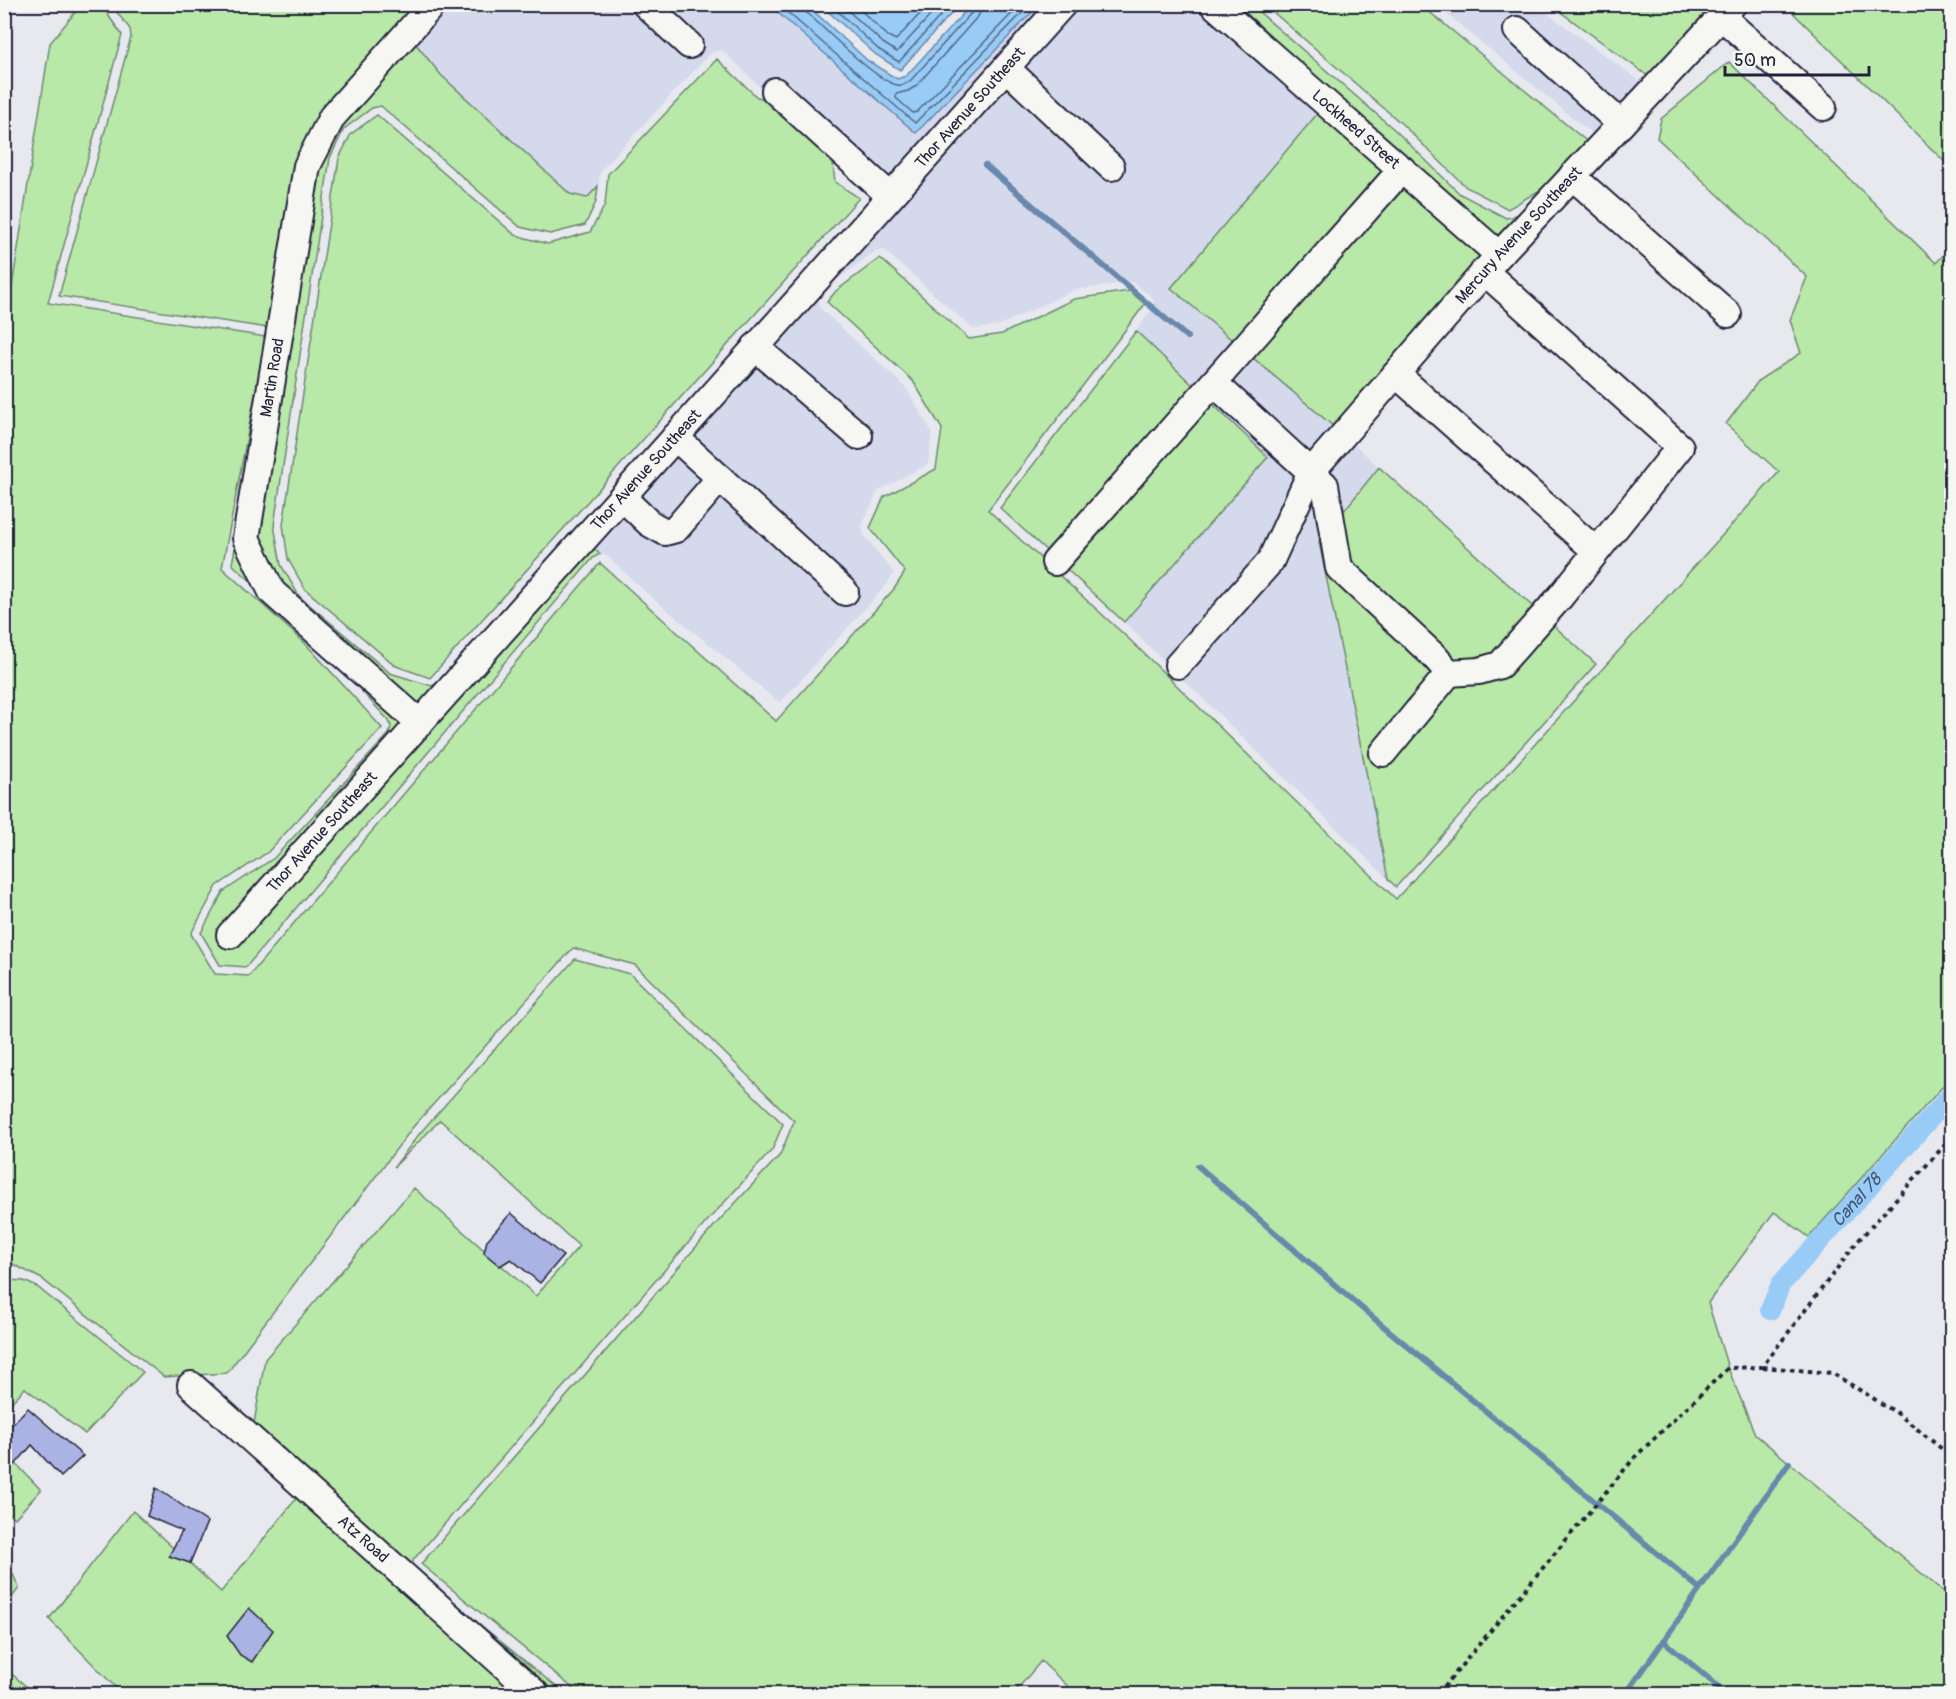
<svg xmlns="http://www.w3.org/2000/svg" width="1956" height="1699" font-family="Pangolin,sans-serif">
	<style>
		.built { fill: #d5d9ec }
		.green { fill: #b8e9a8; stroke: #6d8672; stroke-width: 1.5 }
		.water { fill: #98ccf6; stroke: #6988ab; stroke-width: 1.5 }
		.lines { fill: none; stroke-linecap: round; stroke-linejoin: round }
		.shore { stroke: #516686; stroke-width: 1.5 }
		.stream { stroke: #6988ab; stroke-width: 6 }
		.canal { stroke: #98ccf6; stroke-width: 20 }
		.building { fill: #abb3e4; stroke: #22223b; stroke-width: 1.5 }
		.minor-casing { stroke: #22223b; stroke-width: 30 }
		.path { stroke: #22223b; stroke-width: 4; stroke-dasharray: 4.5 4.5; stroke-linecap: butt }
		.minor { stroke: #f6f6f2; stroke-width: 26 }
		.labels { text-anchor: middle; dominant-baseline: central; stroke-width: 4.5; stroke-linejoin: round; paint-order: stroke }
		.street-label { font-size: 16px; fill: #22223b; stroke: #f6f6f2 }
		.water-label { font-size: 18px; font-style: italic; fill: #455573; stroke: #f6f6f2 }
	</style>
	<rect width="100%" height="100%" fill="#e7e9ef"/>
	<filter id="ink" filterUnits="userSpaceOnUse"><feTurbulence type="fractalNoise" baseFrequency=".0167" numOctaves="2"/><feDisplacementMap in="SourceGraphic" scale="12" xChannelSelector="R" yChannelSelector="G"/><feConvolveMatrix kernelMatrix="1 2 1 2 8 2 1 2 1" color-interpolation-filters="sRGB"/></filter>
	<g filter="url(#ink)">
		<path class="built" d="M428,5H769L916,133L1039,5H1238L1334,95L1330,422L1379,467L1319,542L1388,879L1124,622L1268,457L1136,331L1152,309L1154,301L1152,297L1132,282L1074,290L1000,325L973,329L884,250L875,251L830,285L819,299V307L906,388L932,432L928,464L878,491L862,525L863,534L894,573L888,583L780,703L650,596L607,556L600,554L573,531L865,204L868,195L865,191L844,176L839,143L803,99L762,89L724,52L719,50L711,53L603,168L600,174L598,186L587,198L570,194L441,75L415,43Z
			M1436,5H1536L1647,86L1596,137Z"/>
		<path class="green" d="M81,5L106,12L122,35L48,303L266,337L222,568L305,643L382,728L268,852L217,886L191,934L215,974L249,976L600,563L776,721L894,589L905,572L870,528L884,497L936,469L942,429L913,381L827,302L836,291L880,258L969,339L1002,334L1074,299L1130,291L1145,304L988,510L1129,639L1396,899L1779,472L1726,424L1759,380L1801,353L1790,320L1807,277L1657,138L1661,119L1729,62L1936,263L1951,247V1077L1809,1237L1774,1212L1708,1303L1728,1368L1755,1434L1951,1598V1694H1076L1041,1661L1013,1694H580L421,1564L715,1225L780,1155L794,1121L635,965L573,948L413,1127L227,1373L164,1377L42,1279L5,1260V332L50,43Z
			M111,5H428L415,43L441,75L570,194L587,198L598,186L596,202L585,225L550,234L520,227L381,106L372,108L344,129L330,158L274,525L281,565L299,596L390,673L432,686L437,683L573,531L600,554L593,558L246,967L220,965L201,933L223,892L274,858L389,734L391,726L389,721L312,637L232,564L275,338L268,328L59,296L131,37L130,29Z
			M1238,5H1251L1396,131L1460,194L1506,218L1512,217L1549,195L1347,438L1171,288L1333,95Z
			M1265,5H1421L1590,144L1545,187L1508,209L1466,187L1402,124Z
			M1551,5H1720L1652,79Z
			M1785,5H1951V168Z
			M717,59L757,97L796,106L831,147L835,182L859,198L430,678L396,666L305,589L288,559L283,525L339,158L351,134L377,115L515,235L548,244L590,232L605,205L608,174Z
			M1136,331L1268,457L1124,622L1000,508Z
			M1379,467L1596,664L1396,887L1388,879L1319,542Z
			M575,959L630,974L783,1124L772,1150L709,1219L414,1559L412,1564L413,1570L565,1694H122L49,1619L133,1511L221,1592L303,1490L252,1435L265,1359L414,1188L536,1296L579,1246L440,1120L394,1167L420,1133Z
			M5,1280L24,1281L37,1287L143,1372L85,1434L25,1388L5,1409Z
			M4,1451L41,1490L15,1518L5,1512Z
			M4,1554L19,1588L5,1607H4Z
			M5,1668L35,1694H5Z"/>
		<path class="water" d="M769,5H807L868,61L897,79L906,76L971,5H1039L916,133Z
			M821,5H959L900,70L875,54Z"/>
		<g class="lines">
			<path class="shore" d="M778,4L915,123L1031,4
				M803,4L805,11C822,26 879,84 898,85C903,86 907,83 911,80L973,11L975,4
				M830,4L878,49L899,62L951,4
				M841,4L883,43L897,52L941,4
				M854,4L888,36L896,40L929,4
				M982,4L979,15L916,86L908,91L896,94V98L913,113L917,112L1021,4"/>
			<path class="stream" d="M985,165L1187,337
				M1198,1166L1358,1305L1700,1589
				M1664,1641L1727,1694
				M1626,1694L1789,1463"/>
			<path class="canal" id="s1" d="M1770,1310L1781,1284L1952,1094"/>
		</g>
		<path class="building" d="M511,1213L563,1256L540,1283L511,1259L500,1266L484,1253L487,1240Z
			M28,1408L83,1456L61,1477L32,1445L14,1466L4,1457V1432Z
			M156,1488L207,1522L190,1563L169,1556L182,1531L147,1516Z
			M249,1608L273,1630L252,1662L240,1655L227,1636Z"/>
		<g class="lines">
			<g class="minor-casing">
				<g id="minor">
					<path d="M645,4L689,45"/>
					<path id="s2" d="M1213,4L1499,255"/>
					<path d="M1722,17L1823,107"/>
					<path d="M1517,30L1621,124"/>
					<path d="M1006,68L1111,167"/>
					<path d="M775,91L890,196"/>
					<path d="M1572,176L1728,314"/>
					<path d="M755,347L859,436"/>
					<path d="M1396,374L1596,551"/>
					<path d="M1214,383L1325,485L1339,568L1434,656L1449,673L1383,753"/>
					<path d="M675,437L845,592"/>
					<path d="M622,497L649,523L665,532L676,529L720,478"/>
					<path d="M1055,562L1402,169"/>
					<path id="s3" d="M1178,665L1270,562L1311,472L1499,255L1733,4"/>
					<path d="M1449,673L1479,671L1500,665L1561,596L1680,447L1484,271"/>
					<path id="s4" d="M420,723L272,592L246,538L307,166L332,117L433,4"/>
					<path id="s5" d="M230,935L1063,4"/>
					<path id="s6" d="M191,1385L536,1694"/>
				</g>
			</g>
			<path class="path" d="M1763,1367L1832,1373L1897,1413L1952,1457
				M1438,1694L1635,1457L1728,1368L1762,1367L1858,1241L1952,1137"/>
			<use href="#minor" class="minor"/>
		</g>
	</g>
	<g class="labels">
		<g class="street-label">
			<text stroke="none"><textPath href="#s5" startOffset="1110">Thor Avenue Southeast</textPath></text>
			<text stroke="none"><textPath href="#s2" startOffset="190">Lockheed Street</textPath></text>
			<text stroke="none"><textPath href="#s3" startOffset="552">Mercury Avenue Southeast</textPath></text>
			<text stroke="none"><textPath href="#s4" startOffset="420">Martin Road</textPath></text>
			<text stroke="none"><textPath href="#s5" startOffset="624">Thor Avenue Southeast</textPath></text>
			<text stroke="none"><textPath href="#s5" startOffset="138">Thor Avenue Southeast</textPath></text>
			<text stroke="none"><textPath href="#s6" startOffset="231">Atz Road</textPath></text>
		</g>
		<g class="water-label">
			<text stroke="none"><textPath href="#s1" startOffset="141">Canal 78</textPath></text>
		</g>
	</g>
	<rect width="1956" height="1699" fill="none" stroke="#f6f6f2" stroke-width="24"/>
	<rect x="12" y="12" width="1932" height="1675" fill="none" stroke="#22223b" stroke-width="2" filter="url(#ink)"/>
	<path d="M1725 66v9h144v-9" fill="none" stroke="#22223b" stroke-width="3"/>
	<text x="1734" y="66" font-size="18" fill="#22223b" stroke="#f6f6f2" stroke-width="4.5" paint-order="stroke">50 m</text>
</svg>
